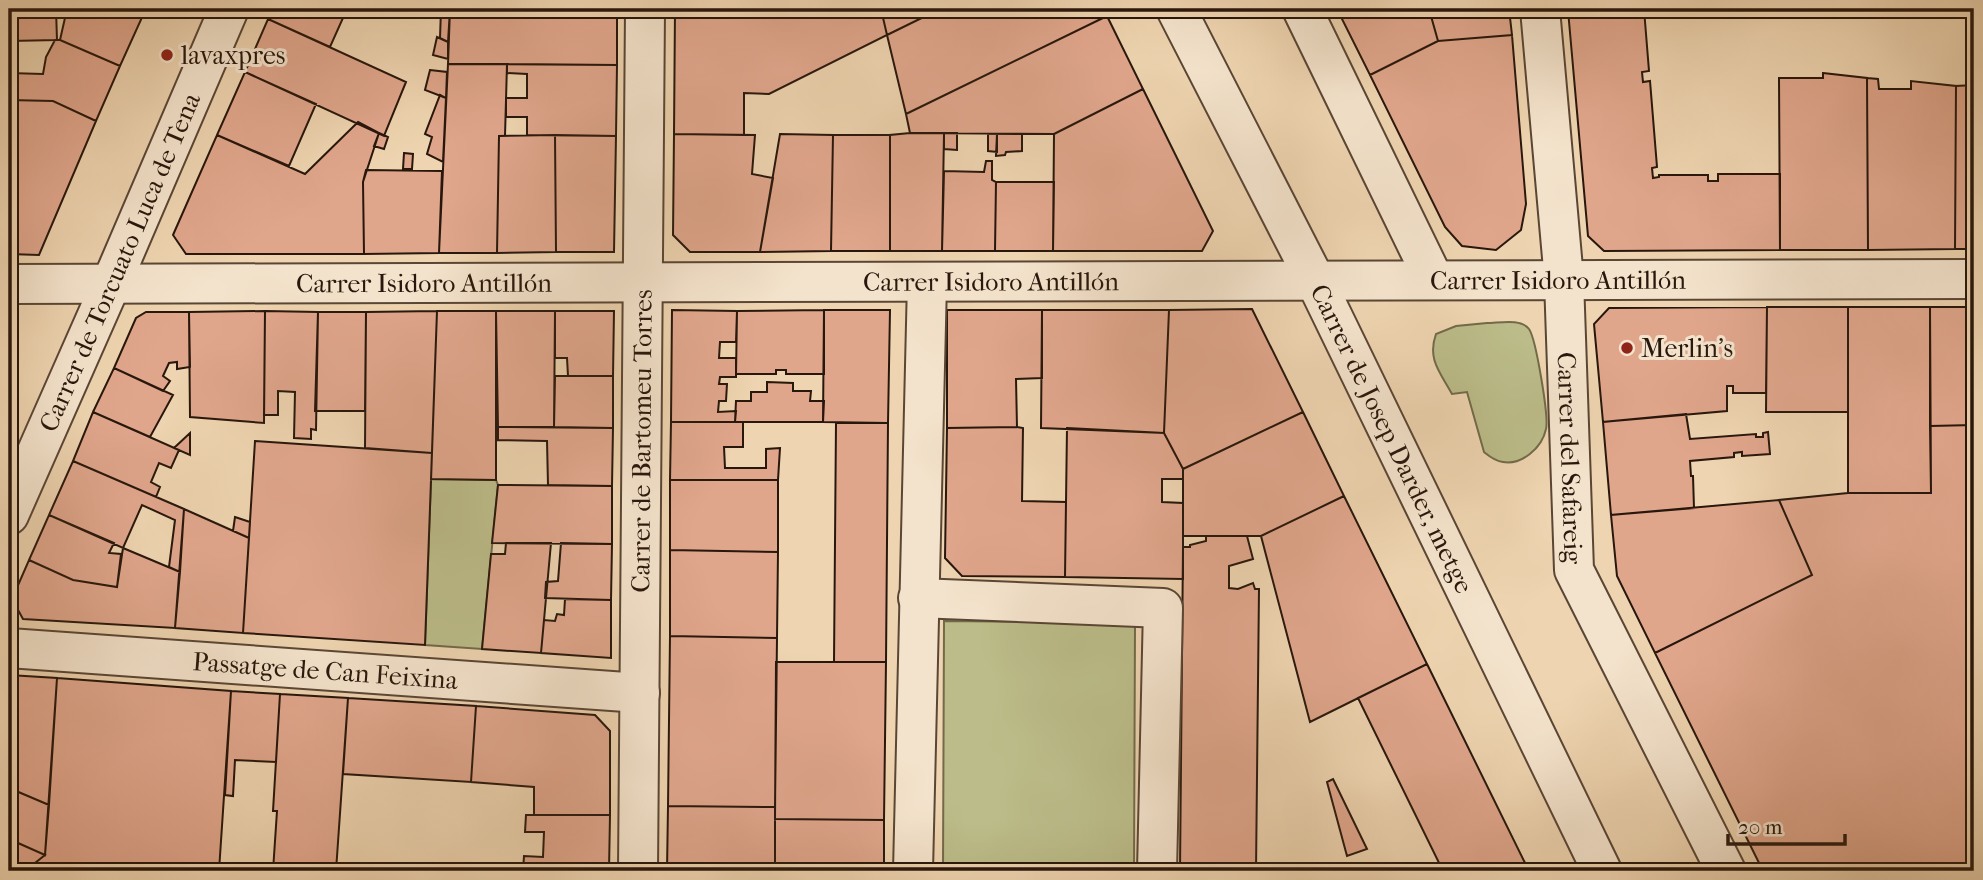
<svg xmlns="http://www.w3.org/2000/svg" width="1983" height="880" font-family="'IM FELL French Canon',serif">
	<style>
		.green { fill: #bbbc89; stroke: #726a4a; stroke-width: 2 }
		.building { fill: #e0a68c; stroke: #28170c; stroke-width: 2 }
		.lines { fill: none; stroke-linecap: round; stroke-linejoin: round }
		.minor-casing { stroke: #5a4635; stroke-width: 42 }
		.minor { stroke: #f4e3cc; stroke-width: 38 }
		.poi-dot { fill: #8f2418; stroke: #f4e3cc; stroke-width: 2.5 }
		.labels { text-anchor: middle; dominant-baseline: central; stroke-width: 6; stroke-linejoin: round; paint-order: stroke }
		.poi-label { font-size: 26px; fill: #28170c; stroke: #f4e3cc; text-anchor: start }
		.street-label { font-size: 26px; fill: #28170c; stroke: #f4e3cc }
	</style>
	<rect width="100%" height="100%" fill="#eed4b0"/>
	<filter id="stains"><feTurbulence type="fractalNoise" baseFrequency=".00286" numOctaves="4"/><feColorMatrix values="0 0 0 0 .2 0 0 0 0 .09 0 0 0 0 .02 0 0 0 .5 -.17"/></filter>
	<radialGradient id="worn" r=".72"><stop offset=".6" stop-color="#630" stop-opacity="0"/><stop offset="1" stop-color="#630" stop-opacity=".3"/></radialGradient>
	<path class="green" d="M1487,323C1499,323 1521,318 1529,329C1536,339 1549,417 1546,429C1542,448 1522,465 1503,462C1495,461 1489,456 1484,452L1467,392L1452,394C1440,372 1427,359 1436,334L1456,326Z
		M431,479L496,480L498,485L482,649L425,645Z
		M944,621L1135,623L1134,871H943Z"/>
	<path class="building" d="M9,9H56L57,40L9,41Z
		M67,9H135L144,13L120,66L60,40Z
		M272,9H347L330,47L268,19Z
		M441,9H450L448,42L440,38Z
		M450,9H617V65L448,64Z
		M675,9H881L887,35L769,94L744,93V135L674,134Z
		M881,9H940L887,35Z
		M940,9H1104L1107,16L906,114L887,35Z
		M1337,9H1429L1438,41L1370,75Z
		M1429,9H1509L1512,35L1438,41Z
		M1644,9L1649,71L1642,72L1643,82L1650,81L1657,167L1652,168L1653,178L1659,177V175H1708V181H1718V174H1780V250L1604,251L1588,236L1568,10Z
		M1107,16L1143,89L1054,134L910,133L906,114Z
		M268,19L406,82L384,136L245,72Z
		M1512,35L1526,204L1521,230L1496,250L1462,246L1445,227L1370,75L1438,41Z
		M437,37L448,42V59L433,55Z
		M55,40H60L120,66L96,121L53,101L9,100V73L43,74L46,57Z
		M448,64H507L505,136H499L497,253H439Z
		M507,64L617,65L616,136L527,135V117H506V98H527V74L507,73Z
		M430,70L447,72L446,98L425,90Z
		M245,72L316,104L289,166L217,135Z
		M1823,73L1867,78L1868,250H1780L1779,78H1823Z
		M1867,78L1878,79L1879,89H1911V81L1956,86L1955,249L1868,250Z
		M1974,85V249H1955L1956,86Z
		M1143,89L1213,231L1202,251H1053L1054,134Z
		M440,95L446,98L443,162L427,154L432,137L425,134Z
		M9,100L53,101L96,121L39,255L9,254Z
		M358,122L379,133L363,182L364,254H186L173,235L217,135L305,174Z
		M379,133L388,137L384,149L374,146Z
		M910,133H944L942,251H890V135Z
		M944,133H957V150L944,149Z
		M674,134L755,135L752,174L773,178L760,252H690L673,235Z
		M780,134L833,135L831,251L760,252Z
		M988,134H997V152L988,151Z
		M997,134H1022V151L1006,152L1005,155L996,156Z
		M555,135L616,136L614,252H556Z
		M555,135L556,252L497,253L499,136Z
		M833,135H890V251H831Z
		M404,153L413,154L412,169H403Z
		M986,161H992V180L996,182L995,251H942L944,171L984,172Z
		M366,170L442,171L439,253L364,254L363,182Z
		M996,182H1054L1053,251H995Z
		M1767,307L1766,393H1733V386H1727V411L1603,422L1594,324L1609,308Z
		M1767,307H1848V412H1766Z
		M1848,307H1930L1931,493H1848Z
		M1930,307H1974V425L1930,426Z
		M1252,309L1303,412L1183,469L1164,433L1169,310Z
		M672,310L737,311L736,342H720L719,358H736V377H720L719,384H727L726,401H719L718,412L736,411L735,422H671Z
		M824,310V374H786V370H776V374H736L737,311Z
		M824,310H890L888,423L823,422Z
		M947,310H1042V378L1016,379L1017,427L947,428Z
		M1042,310H1169L1164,433L1041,428Z
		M265,311L318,312L316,430L311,429V439L294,438L295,392L278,391V415H264Z
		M265,311L264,423L190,417L189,312Z
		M437,311H496V480L431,479Z
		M437,311L432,453L365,448L366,312Z
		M496,311H555L554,427H498Z
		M555,311H614L613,376H568L567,358H555Z
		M146,312H189L190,367L177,369V362L169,363L163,376L170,381L163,391L114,368L136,318Z
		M318,312H366L365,411H315Z
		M114,368L173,395L150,437L93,412Z
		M555,376H613V428L554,427Z
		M767,382L793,383V391H811L810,401H824L823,422H735L736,401H751V392H767Z
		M93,412L179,450L171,468L159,463L151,482L160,487L156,497L73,461Z
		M1303,412L1344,496L1261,536H1183V469Z
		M1686,414L1690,439L1756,434V437H1763V433L1768,432L1770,454L1742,456V452L1734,453V457L1690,461L1691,476H1693L1694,508L1611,515L1603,422Z
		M671,422H743V447H724L725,468H766V449L780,448L778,480H670Z
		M836,423H888L886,662H834Z
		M1974,425V871H1763L1655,653L1812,575L1779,500L1848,493H1931L1930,426Z
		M498,427L613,428L612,486L548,485L547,441L498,440Z
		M1017,427L1023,428L1022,501L1066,502L1065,577L962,576L945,558L947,428Z
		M1067,428L1164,433L1183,469V479H1162V502L1183,503V579L1065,577Z
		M190,433V455L174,448Z
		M255,441L432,453L425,645L243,633Z
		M73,461L184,509L180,572L169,567L175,520L142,505L123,548L49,515Z
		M670,480H778V552L670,550Z
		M498,485L612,486V544L492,543Z
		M1344,496L1427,664L1310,722L1261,536Z
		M1779,500L1812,575L1655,653L1617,576L1611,515Z
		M184,509L249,538L243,633L175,628Z
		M49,515L114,543L109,553L121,554L117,587L73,580L29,560Z
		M235,517L250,522L249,538L233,531Z
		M1206,536H1247L1253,559L1229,566V588L1238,589L1253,583L1255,589H1259L1256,871H1180L1183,547H1190V545L1206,541Z
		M506,543H551L541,653L482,649L491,554H505Z
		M561,543L612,544L611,600L545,598L546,582L558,581Z
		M123,548L180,572L175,628L23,619L12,599L29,560L73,580L117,587Z
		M670,550L778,552L777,638L670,636Z
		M565,599L611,600V658L541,653L544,620L555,621L557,614L564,615Z
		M670,636L777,638L775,807L668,806Z
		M776,662H886L884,820L775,819Z
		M1427,664L1529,871H1443L1358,698Z
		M9,675L57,678L49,805L9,788Z
		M57,678L231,691L219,871H25L45,855Z
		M231,691L280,694L276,762L235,760L233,796L225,795Z
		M280,694L348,698L336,871H273L277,811H273Z
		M348,698L476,706L471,782L343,774Z
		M476,706L595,715L610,731V815H534V787L471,782Z
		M1333,779L1367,849L1347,856L1327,782Z
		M9,788L49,805L45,855L9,839Z
		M668,806L775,807V871H667Z
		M526,815H610L609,871H523L524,856L543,857L544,832H525Z
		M775,819L884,820V871H775Z
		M9,839L45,855L25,871H9Z"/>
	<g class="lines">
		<g class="minor-casing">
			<g id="minor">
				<path id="s1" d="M1176,9L1315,280L1602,871"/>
				<path d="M1302,9L1434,280"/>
				<path id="s2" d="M1540,9L1564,280L1574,570L1726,871"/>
				<path id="s3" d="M9,284L1974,279"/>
				<path id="s4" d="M9,515L111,284L229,9"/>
				<path d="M918,598L1163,608L1157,871"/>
				<path id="s5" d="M9,648L640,693"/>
				<path id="s6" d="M638,871L645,9"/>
				<path d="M913,871L927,282"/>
			</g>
		</g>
		<use href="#minor" class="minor"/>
	</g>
	<g class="poi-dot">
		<circle cx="167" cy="55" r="7"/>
		<circle cx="1627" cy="348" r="7"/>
	</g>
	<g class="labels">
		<g class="poi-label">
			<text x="181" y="55">lavaxpres</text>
			<text x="1641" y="348">Merlin's</text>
		</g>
		<g class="street-label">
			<text stroke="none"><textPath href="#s4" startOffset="276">Carrer de Torcuato Luca de Tena</textPath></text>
			<text stroke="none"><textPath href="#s3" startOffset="1549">Carrer Isidoro Antillón</textPath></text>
			<text stroke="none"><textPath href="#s3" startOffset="982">Carrer Isidoro Antillón</textPath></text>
			<text stroke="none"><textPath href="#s3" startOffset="415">Carrer Isidoro Antillón</textPath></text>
			<text stroke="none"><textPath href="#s1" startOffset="481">Carrer de Josep Darder, metge</textPath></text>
			<text stroke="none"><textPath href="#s6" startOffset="430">Carrer de Bartomeu Torres</textPath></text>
			<text stroke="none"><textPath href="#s2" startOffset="450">Carrer del Safareig</textPath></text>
			<text stroke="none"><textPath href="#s5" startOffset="317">Passatge de Can Feixina</textPath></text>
		</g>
	</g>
	<rect width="1983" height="880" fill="none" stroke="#eed4b0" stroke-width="35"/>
	<rect x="10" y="10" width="1962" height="859" fill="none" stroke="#28170c" stroke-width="3.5"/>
	<rect x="18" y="18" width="1948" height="845" fill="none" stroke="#28170c" stroke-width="2"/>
	<path d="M1728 834v10h117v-10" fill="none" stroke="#28170c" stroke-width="3.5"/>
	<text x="1738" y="834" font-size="21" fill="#28170c" stroke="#f4e3cc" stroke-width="5" paint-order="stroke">20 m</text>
	<rect width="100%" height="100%" filter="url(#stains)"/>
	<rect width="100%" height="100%" fill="url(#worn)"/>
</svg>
